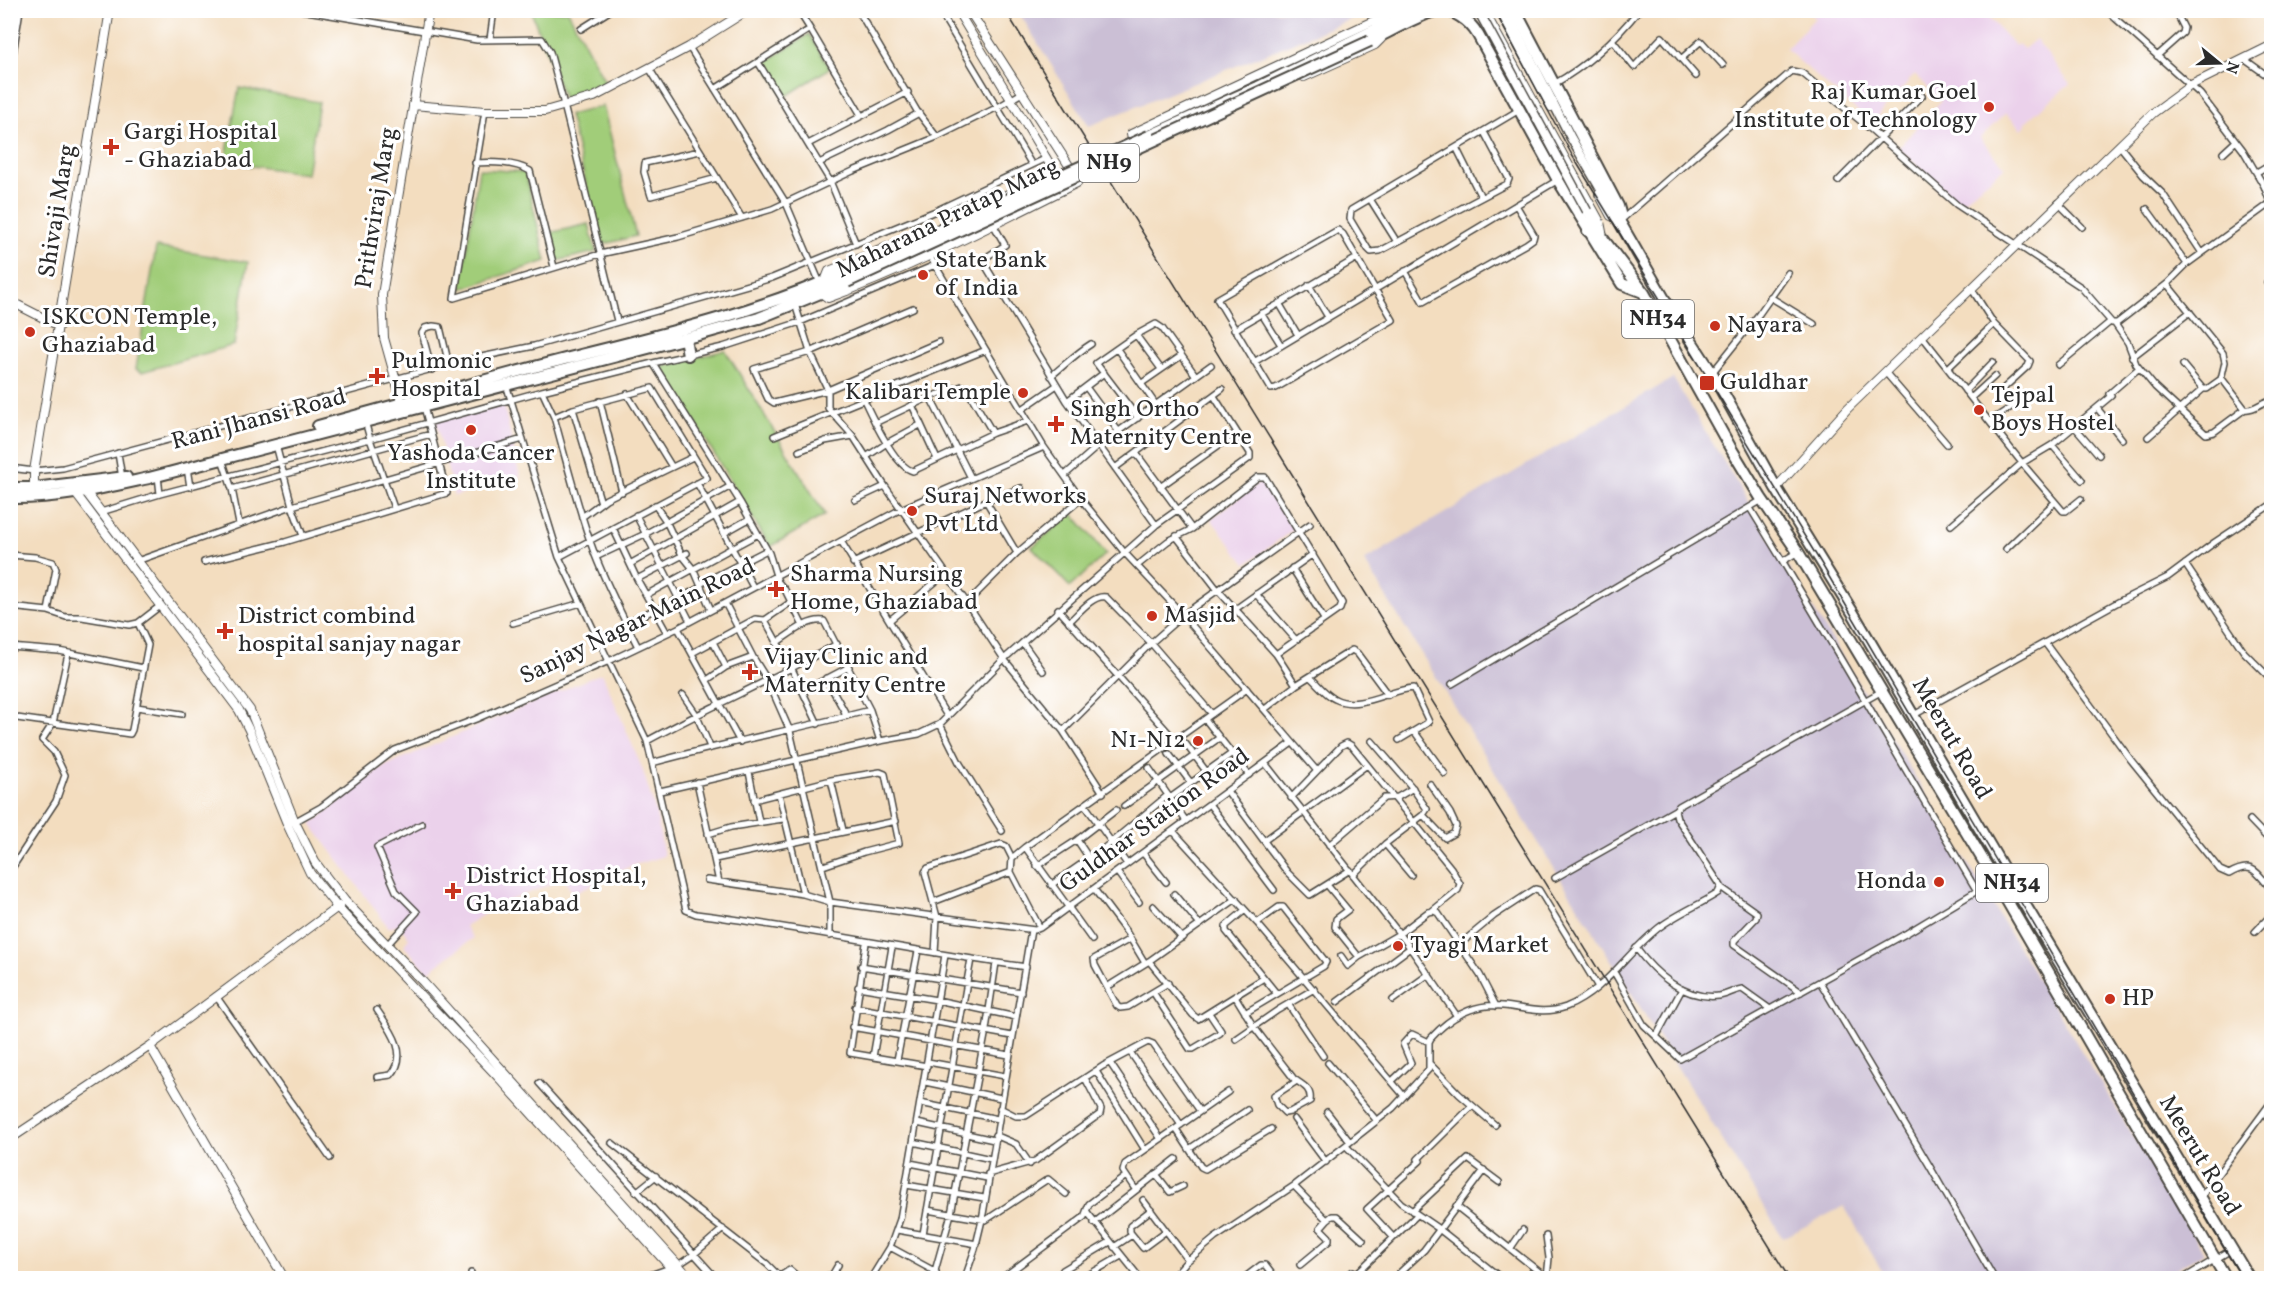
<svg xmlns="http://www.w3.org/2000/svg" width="2282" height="1289" font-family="Vollkorn,serif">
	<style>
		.built { fill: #ebd1eb }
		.industrial { fill: #cbbfd5 }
		.green { fill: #a1cd79; stroke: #667c52; stroke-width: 1.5 }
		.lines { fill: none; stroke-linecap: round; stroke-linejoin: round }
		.street-casing { stroke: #494641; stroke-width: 8 }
		.secondary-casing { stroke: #494641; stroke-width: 10 }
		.primary-casing { stroke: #494641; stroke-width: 11 }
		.highway-casing { stroke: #494641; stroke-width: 14 }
		.street { stroke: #fff; stroke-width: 5 }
		.secondary { stroke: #fff; stroke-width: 8 }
		.primary { stroke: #fff; stroke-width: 8 }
		.highway { stroke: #fff; stroke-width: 10 }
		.rail { stroke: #2b2b2b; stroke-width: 1.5 }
		.primary-bridge-casing { stroke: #494641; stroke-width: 11; stroke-linecap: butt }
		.highway-bridge-casing { stroke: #494641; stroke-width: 14; stroke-linecap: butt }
		.primary-bridge { stroke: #fff; stroke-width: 8 }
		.highway-bridge { stroke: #fff; stroke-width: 10 }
		.poi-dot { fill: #c8321e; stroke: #fff; stroke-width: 2 }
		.labels { text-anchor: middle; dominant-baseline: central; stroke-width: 6; stroke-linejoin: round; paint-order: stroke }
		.shield { fill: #fff; stroke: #6b6b6b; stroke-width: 1.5 }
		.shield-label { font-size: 22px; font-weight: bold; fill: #2b2b2b }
		.poi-label { font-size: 24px; fill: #2b2b2b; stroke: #fff; text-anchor: start }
		.street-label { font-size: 24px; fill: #2b2b2b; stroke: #fff }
	</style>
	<rect width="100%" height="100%" fill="#fff"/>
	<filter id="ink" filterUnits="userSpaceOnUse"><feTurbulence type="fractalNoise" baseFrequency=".0167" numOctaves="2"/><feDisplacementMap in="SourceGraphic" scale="12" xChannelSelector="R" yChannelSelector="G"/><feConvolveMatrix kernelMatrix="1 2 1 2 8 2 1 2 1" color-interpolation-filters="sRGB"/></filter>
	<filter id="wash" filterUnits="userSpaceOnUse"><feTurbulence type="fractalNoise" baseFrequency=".008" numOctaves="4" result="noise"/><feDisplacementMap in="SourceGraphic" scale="24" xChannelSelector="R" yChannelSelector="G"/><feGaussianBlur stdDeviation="1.35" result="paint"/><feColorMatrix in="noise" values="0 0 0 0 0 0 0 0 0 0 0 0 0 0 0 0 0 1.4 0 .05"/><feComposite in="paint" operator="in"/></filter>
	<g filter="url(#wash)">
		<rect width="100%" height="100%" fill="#f3ddbf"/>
		<path class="built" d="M1807,11H1983L2015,46L2018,44L2024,49L2036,39L2070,84L2024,123L2026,124L2021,129L2006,113L1980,138L2005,167L1959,204L1898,148L1941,101L1915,74L1871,123L1846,101V98L1841,93H1837L1831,89L1786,49L1815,18Z
			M503,402L520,477L454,496L436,421Z
			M1262,480L1294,529L1246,564L1211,519Z
			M602,673L642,768L656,813L664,856L631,866L573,894L564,879L502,903L465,926L473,938L428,972L404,946L409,937L398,925L389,928L311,824L380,768Z"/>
		<path class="industrial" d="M1018,11H1371L1089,126Z
			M1673,378L2204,1253L2160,1278H1886L1844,1206L1783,1238L1364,561Z"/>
		<path class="green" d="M531,11H568L606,84L565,102Z
			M809,34L830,68L785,97L764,63Z
			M239,88L319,102L307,174L225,162Z
			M603,106L636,236L601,245L569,115Z
			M479,169L525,172L546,261L461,289Z
			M589,224L596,252L556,261L549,233Z
			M156,247L248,262L234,345L142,372L136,369Z
			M725,350L825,515L770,547L662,367Z
			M1072,513L1106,554L1070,587L1032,547Z"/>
	</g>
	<g filter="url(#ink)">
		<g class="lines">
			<g class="street-casing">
				<path id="street" d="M301,10L477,40L542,39L550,52L564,105L617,321
					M798,10L810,29
					M858,10L917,111L937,137
					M939,10L1032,165
					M2106,10L2200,94L2243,150L2264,186L2272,208
					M2114,17L2122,10
					M581,29L611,10
					M490,39L494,10
					M1613,41L1634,67L1662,37L1696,76
					M689,47L786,203L820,283
					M2157,56L2183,33L2184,28L2175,10
					M1681,59L1701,41L1723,65
					M2244,59L2272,79
					M758,62L830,181L856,244
					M649,68L742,218
					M10,72L20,10
					M1554,84C1588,65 1614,41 1639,10
					M715,89L810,29L861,115
					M485,111L454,298L600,254L678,237L772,209L853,171L937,137L998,107L1022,93
					M1484,132L1509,179L1507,184L1380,251L1371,252L1368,249L1350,219L1351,210L1519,110
					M808,144L908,92
					M2119,145L2143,175L2163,194L2202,253
					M1457,149L1481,197
					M700,151L645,163L644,172L651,196L717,178
					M2223,153L2236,141
					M475,163C492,162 515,162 530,171L554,267
					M819,163L888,130L919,113
					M2257,172L2272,163
					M1838,181L1922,96
					M1370,199L1397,242
					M2058,203L2082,227
					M2147,209L2187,264
					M1620,221L1792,71L1802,73L1874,132L1957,205L2081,287L2112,323H2117L2167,284L2187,264L2272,202
					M993,224L1005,245L982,260L1067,401L1156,525
					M1338,230L1343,234L1393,320L1276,388L1271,389L1217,299Z
					M929,255L1044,447L1081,499L1124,552L1183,615L1317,771
					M1405,271L1423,302L1526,244L1533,239L1534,235L1516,205
					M2267,283L2272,281
					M2167,284L2223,353L2225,362L2221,379
					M1309,285L1328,317
					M1971,288L1994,324L2030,361L2028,366L2005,387
					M1770,297L1814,324
					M1279,303L1298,335
					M795,304L810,352L828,390V408L853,436L885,486L967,603L1004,659L1063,731L1103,793
					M913,308L810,352L754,369L768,399L774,403L828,390L939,342
					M1261,313L1281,345
					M2115,324L2128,343L2136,364L2155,387L2206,434L2214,432L2245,409
					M1234,330L1357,258
					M1136,335L1161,369
					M1922,336L2022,463L2063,511H2066L2081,499
					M1117,349L1156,405
					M2132,357L2190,312
					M1254,362L1558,180
					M2058,365L2110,322
					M2183,365L2203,389H2207L2221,379L2223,380L2245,409C2254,411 2262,401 2272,400
					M1948,368L1994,324
					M432,370L422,333L425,328L433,326L440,327L449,365
					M1885,372L1947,444
					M1712,373L1759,314L1788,273
					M1051,376C1065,365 1075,354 1091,344
					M1142,383L1181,356
					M506,384L559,557L647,741L686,910L696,914C806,928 916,952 1026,967
					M1086,387L1119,432
					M1965,391L1993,362
					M627,394L672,467
					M2109,394L2139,368
					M930,397L971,478
					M1972,397L1995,376
					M864,400C872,417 895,467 913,471L993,433L1028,421
					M600,401L622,492
					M1067,401L1104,373
					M912,405L937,459
					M2097,408L2122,439
					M573,409L601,503
					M1021,410L1057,385
					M554,417L542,391L653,363
					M1138,418L1096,363L1136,335L1156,324L1162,328L1196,376
					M365,421L370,439L542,391
					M1990,421L2022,400
					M875,423L930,397L962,386L968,391L993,433
					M2074,426L2099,455
					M774,436L986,350
					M2148,437L2203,389
					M276,445L292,506L303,536
					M2052,445L2082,480
					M799,451L825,441L853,436
					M118,453L122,478
					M1136,453L1192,529
					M866,457L887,443L920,425
					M222,459L232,489L239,524
					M10,468L34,471L63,468L462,361L534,346L772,278L933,212L1047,158
					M187,468L190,487
					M1115,468L1222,389
					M1065,475L1098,446L1211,365
					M158,476L160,494L370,439L394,508
					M1160,487L1236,433
					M232,489L431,434
					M855,500L885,486
					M986,501L1017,553
					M655,505L666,521L682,555L694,570L711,610
					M1750,508C1828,634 1901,763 1977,891
					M101,512L160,494
					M636,515L690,621
					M582,517L606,499L693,457
					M1951,525L2022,463L2052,445L2111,396
					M613,528L637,579L667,633
					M724,533L749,519
					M1176,536L1217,589L1276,654L1296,685
					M841,541L947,716
					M2006,549L2055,502
					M10,555L35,557L53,562L56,569L48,611
					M559,557L707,478L652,388L573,409L554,417C567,463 578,510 595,555C607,586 623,617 638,647
					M596,557L645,534L731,486
					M137,561L292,506L523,439
					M1783,561L1798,552
					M204,562L285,542L447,493L424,407
					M853,563L986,501L1021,488
					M630,564L740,502
					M2185,564L2244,652L2272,680
					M1138,565L1168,541L1192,529L1258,477H1265L1342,603L1340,609L1276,654
					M1292,568L1324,619
					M637,579L687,553
					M700,584L767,550
					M753,587L732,548L758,534
					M1256,594L1296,640
					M646,595L732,548L697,483
					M725,603L753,657L768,681L790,731L830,902V936
					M967,603L1017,553L1081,499
					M10,607L48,611L66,617H82L129,625L138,623L160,606
					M1237,608L1313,554
					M1058,609L1176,741
					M655,611L701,587
					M765,620L792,669L818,724
					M890,620L946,573
					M1069,622C1078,614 1093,594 1106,597L1151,643L1212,714
					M513,623L581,603
					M626,623L654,610
					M803,626L785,590L778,582L769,553L740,502L653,363L723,347L800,322L935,265
					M678,628L740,742
					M713,642L726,667
					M776,643C789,635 808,618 824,621L870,710L880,741
					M1023,643L1043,671
					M2045,643L2131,760L2220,870L2229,874C2253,860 2256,872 2272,890
					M10,647L59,651L143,668
					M692,653L755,619L765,620L791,602
					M1310,677C1318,684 1326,695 1335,699C1359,711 1389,690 1413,688L1429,722L1414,731
					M826,678L847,716
					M707,680L726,667L753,657
					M1452,684L1762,500
					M803,691L849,667
					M683,695L696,714L710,747
					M137,707L182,714
					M1265,709L1296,685L1352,650L1357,653L1388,695
					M1912,716L2120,601L2168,577L2215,542L2272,504
					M10,717L130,734L132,730L148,645L138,623
					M1205,719L1249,775
					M940,724L959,762L1002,831
					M1063,731L1151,643L1183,615L1310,524
					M1399,740L1414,731L1445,774
					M647,741C709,707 774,679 837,644
					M1185,743L1206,771
					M1169,754L1191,783
					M652,763C724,743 798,729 870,710
					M1265,763L1406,942L1457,1016
					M1149,768L1186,821
					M749,772L759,822
					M831,780L843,830
					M697,782L719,882
					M660,791L880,741L919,734L940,724L1004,659L1156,525L1250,458V453L1214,396
					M1227,791L1287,872L1310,895L1350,870
					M779,794L803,894
					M1170,798L1231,754
					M1291,798L1341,746L1347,743L1352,746L1451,868L1460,884L1458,890L1432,911
					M754,800L831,780L880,772L885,774L899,843L864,852L823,866
					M1209,804L1274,890
					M1085,805L1127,864
					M1124,806L1219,738
					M1423,815L1445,838L1454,833L1456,826L1450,813L1430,784
					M2250,820L2272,843
					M294,822L321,807L395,750L476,719L609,661L678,628L901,509L1044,447
					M1173,831L1257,923L1404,1096
					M708,834L731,827L783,819
					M1077,840L1089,858
					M1265,840L1367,765
					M1385,844L1411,875
					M1329,845L1384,798L1398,797L1413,788
					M1025,847L1092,940
					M1143,853L1166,882
					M715,859L896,821
					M1037,866L1077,840L1116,810
					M10,871L56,801L65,775L54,752L42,740L53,723L68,654
					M1011,872L1012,858L1025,847L1247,689
					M1117,872L1139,902
					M1353,875L1385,844L1423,815L1427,809L1411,786L1372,741
					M1555,878L1675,810
					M707,880L803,894L830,902L1035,930L1040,928L1292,743
					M1051,885L1103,849L1168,795
					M1328,886L1348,910L1336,919L1335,927L1359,957
					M1722,888L1757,913L1756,918L1734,941V945L1801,992
					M1094,889L1127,933L1145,963
					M1174,894L1200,925
					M933,902L1011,872L1040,928
					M1153,906L1182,938
					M1245,910L1226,926V931L1277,994
					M2255,932L2272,914
					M1130,939L1094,959L1095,965L1117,1006L1120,1008L1128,1007L1168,983
					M866,943L850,1053L927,1066
					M387,945L417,912L396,891L377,847L422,824
					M1459,945L1494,916L1535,889L1539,890L1598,987
					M1636,948C1655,974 1684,1000 1719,996C1727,995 1734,990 1742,989L1770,1009
					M935,953L937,917L925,872L928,868L1001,844L1006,846L1012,858
					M1341,956L1348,966L1359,957L1399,934L1428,912L1434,911L1438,913L1480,975L1496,1006
					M1149,961L1193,1015L1198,1019L1264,978
					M861,966L1021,992
					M1614,972L1644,1025L1680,1059L1907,933L1995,880
					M1820,982L1929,1165L1994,1278
					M858,987L937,1000L1016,1017
					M1107,987L1149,961L1236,899
					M1153,992L1190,1049H1193L1220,1033L1221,1031L1209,1013
					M216,996L330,1158
					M1235,996L1254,1027L1294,1079C1303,1085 1312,1089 1310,1101L1290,1112L1285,1113L1277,1105L1274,1096L1297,1081
					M1393,1000L1429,974
					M1337,1002L1410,948
					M1288,1004L1323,1056
					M855,1007L1012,1036
					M1245,1013L1324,966L1326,962L1283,907H1279L1257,923
					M852,1027L1009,1055
					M1657,1035L1682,989
					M1236,1039L1278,1010L1314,989
					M1130,1052L1181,1125
					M873,1057L892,947
					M897,1060L918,951
					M928,1062L1005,1076
					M1110,1063L1161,1139
					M1328,1063L1377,1121
					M1430,1064L1459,1094L1495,1125
					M1096,1071L1145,1150
					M377,1077L391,1075C410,1054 390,1029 377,1010
					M1392,1081L1411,1063L1403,1044L1412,1034L1429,1042
					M925,1082L1001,1098
					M539,1083L716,1278
					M920,1103L998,1119
					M1000,1108L1016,1116H1026L1103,1066L1148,1042L1153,1044L1200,1111
					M1327,1112L1350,1142
					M1294,1119L1326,1162
					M917,1123L994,1140
					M1176,1129L1201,1167L1205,1169L1271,1129
					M995,1135L1016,1144L1030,1164
					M913,1142L991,1159
					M612,1143L767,1264L779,1276
					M1346,1146L1401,1203L1439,1229L1501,1278
					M1189,1149L1247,1110
					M1418,1159L1472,1106
					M910,1163L987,1178
					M988,1174L1035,1161L1100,1114L1101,1109L1085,1078
					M1156,1174L1170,1192L1183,1186
					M906,1185L984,1198
					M1294,1186L1327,1220L1332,1216H1337L1363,1240
					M1135,1189L1123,1171L1125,1164L1228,1092
					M636,1192L656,1176
					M2201,1197L2272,1101
					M1143,1200L1188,1260
					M1456,1206L1547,1278
					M927,1210L986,1220L1048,1179L1066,1194
					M1151,1210L1130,1226V1232L1143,1248L1166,1231
					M1412,1211L1468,1159L1499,1182
					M1087,1212L1140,1278
					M1094,1223L1176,1159
					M897,1230L977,1244
					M923,1234L971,959
					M1546,1236L1549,1258L1547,1278
					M1393,1237L1367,1209L1420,1161
					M890,1247L936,1272
					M1114,1247L1132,1235
					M1510,1249L1523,1230
					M1300,1265L1329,1241V1237L1320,1228L1327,1220
					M471,1273V1278
					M1357,1273L1417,1215
					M831,1277L838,1265
					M642,1278L678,1265L693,1255L723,1229
					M777,1278L790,1270L799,1278
					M816,1278L832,1275
					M871,1278L890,1247L900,1219L945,955
					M933,1278L951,1214L986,1030L996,963
					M965,1278L975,1249L982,1220L1031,930
					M1002,1278L1084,1217L1089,1204L1126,1176
					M1064,1278L1061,1273L1063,1270L1110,1242
					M1083,1278L1121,1256
					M1172,1278L1186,1262L1215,1238L1295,1185L1350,1142L1393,1108L1429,1069V1042L1431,1038C1450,1017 1474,1003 1503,1006C1525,1008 1544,1015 1566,1007C1604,992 1625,955 1656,930C1674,915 1698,906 1718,893L1721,886L1677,818L1675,810L1679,806L1882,691
					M1244,1278L1261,1265H1265L1275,1278
					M1345,1278L1353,1271L1363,1278
					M1394,1278L1424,1250L1484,1170
					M2184,1278L2231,1250"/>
			</g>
			<g class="secondary-casing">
				<path id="secondary" d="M957,10L1054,171L1000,198
					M1500,10L1551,107
					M1463,18L1481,12L1488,18L1600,222L1603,237
					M1304,77L1375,45L1381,39
					M413,105L485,111H545L594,97L689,47L748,10
					M1133,146L1131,134L1373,21L1390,22
					M1599,194L1611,216L1618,219
					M825,281L829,271L926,231
					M821,293L828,298C914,267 996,223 1077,183L1068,164L969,10
					M10,301L59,326
					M403,406L384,338L382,295L429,10
					M34,488V471L110,10
					M1776,488L1848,408L2153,113L2191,85L2272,45
					M86,492L250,710L295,822L315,862L327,878L345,901L423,982L690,1278
					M76,494L239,710L249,730L288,826L310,873L337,907L500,1079L680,1278
					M150,1046L284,1278
					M10,1139L150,1046L339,906"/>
			</g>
			<g class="primary-casing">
				<path id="primary" d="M1506,10L1571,138L1618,219
					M1587,211L1603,238"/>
			</g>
			<g class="highway-casing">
				<path id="highway" d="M1515,10L1618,206L1620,213L1618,219L1667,304L1712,373L1776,488L1853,613L2004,870L2249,1278
					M1500,11L1501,10
					M1370,41C1387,33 1419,15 1435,11C1452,7 1470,21 1478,35L1558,180L1622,284L1643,292
					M1149,136L1258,87L1415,10
					M1588,231L1603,239L1644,293L1730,447L1761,498L1798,552L1995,880L2226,1278
					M685,338L688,355
					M318,426C401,404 483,380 565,359C660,335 755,313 844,273
					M10,488H34L126,477
					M10,498C58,499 103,488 149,478L702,334L759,318L847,282"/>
			</g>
			<use href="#street" class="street"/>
			<use href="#secondary" class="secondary"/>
			<use href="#primary" class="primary"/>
			<use href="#highway" class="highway"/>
			<path class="rail" d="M1005,10L1789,1278
				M1494,10L1572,155L1821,563L2242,1278"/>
			<g class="primary-bridge-casing">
				<path id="primary-bridge" d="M1478,10L1587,211"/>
			</g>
			<g class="highway-bridge-casing">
				<path id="highway-bridge" d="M844,273L1149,136
					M847,282L1370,41"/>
			</g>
			<use href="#primary-bridge" class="primary-bridge"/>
			<use href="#highway-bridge" class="highway-bridge"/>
		</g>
	</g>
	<g class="poi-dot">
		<circle cx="1989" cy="107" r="6"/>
		<path d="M108 138h6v6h6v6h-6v6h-6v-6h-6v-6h6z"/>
		<circle cx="923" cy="275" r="6"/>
		<circle cx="1715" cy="326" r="6"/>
		<circle cx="30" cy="332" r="6"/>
		<path d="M374 367h6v6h6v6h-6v6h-6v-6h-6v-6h6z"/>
		<rect x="1699" y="375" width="16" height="16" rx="3"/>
		<circle cx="1023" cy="393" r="6"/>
		<circle cx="1979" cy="410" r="6"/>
		<path d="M1053 415h6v6h6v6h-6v6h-6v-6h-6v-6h6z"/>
		<circle cx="471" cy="430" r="6"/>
		<circle cx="912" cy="511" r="6"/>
		<path d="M773 580h6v6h6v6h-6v6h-6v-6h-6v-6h6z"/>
		<circle cx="1152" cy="616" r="6"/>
		<path d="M222 622h6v6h6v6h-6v6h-6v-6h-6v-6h6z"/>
		<path d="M747 663h6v6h6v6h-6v6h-6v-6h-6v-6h6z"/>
		<circle cx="1198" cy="741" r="6"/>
		<circle cx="1939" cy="882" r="6"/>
		<path d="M450 882h6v6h6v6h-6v6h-6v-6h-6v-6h6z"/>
		<circle cx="1398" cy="946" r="6"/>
		<circle cx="2110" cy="999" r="6"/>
	</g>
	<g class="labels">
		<g class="shield">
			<rect x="1079" y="144" width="60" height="38" rx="4.5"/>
			<rect x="1622" y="300" width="72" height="38" rx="4.5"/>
			<rect x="1976" y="864" width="72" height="38" rx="4.5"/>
		</g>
		<g class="shield-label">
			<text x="1109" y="163">NH9</text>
			<text x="1658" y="319">NH34</text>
			<text x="2012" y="883">NH34</text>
		</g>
		<g class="poi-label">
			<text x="1977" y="93" text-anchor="end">Raj Kumar Goel<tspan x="1977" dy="28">Institute of Technology</tspan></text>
			<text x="124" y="133">Gargi Hospital<tspan x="124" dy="28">- Ghaziabad</tspan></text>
			<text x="935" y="261">State Bank<tspan x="935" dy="28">of India</tspan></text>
			<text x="42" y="318">ISKCON Temple,<tspan x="42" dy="28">Ghaziabad</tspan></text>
			<text x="1727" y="326">Nayara</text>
			<text x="391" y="362">Pulmonic<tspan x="391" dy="28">Hospital</tspan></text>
			<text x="1720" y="383">Guldhar</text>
			<text x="1011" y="393" text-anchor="end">Kalibari Temple</text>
			<text x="1991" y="396">Tejpal<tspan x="1991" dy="28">Boys Hostel</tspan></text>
			<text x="1070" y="410">Singh Ortho<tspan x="1070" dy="28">Maternity Centre</tspan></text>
			<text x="471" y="454" text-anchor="middle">Yashoda Cancer<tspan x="471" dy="28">Institute</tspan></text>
			<text x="924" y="497">Suraj Networks<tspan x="924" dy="28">Pvt Ltd</tspan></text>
			<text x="790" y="575">Sharma Nursing<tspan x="790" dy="28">Home, Ghaziabad</tspan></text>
			<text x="1164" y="616">Masjid</text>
			<text x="238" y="617">District combind<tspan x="238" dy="28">hospital sanjay nagar</tspan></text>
			<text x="764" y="658">Vijay Clinic and<tspan x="764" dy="28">Maternity Centre</tspan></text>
			<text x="1186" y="741" text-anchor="end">N1-N12</text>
			<text x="466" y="877">District Hospital,<tspan x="466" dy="28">Ghaziabad</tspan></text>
			<text x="1927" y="882" text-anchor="end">Honda</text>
			<text x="1410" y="946">Tyagi Market</text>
			<text x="2122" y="999">HP</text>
		</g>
		<g class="street-label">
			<text transform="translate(377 208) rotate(-81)">Prithviraj Marg</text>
			<text transform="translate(58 211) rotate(-81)">Shivaji Marg</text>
			<text transform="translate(948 219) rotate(-26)">Maharana Pratap Marg</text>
			<text transform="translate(259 420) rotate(-15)">Rani Jhansi Road</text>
			<text transform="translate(638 622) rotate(-26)">Sanjay Nagar Main Road</text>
			<text transform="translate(1951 739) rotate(60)">Meerut Road</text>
			<text transform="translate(1155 821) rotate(-36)">Guldhar Station Road</text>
			<text transform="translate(2199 1156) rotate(59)">Meerut Road</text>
		</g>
	</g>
	<rect width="2282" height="1289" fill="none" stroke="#fff" stroke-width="36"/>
	<g transform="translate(2219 63) rotate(109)" stroke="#ffffff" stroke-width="4.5" paint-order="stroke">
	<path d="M0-4.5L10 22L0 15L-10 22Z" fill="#2b2b2b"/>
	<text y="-9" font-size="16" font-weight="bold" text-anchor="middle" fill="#2b2b2b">N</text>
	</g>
</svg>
